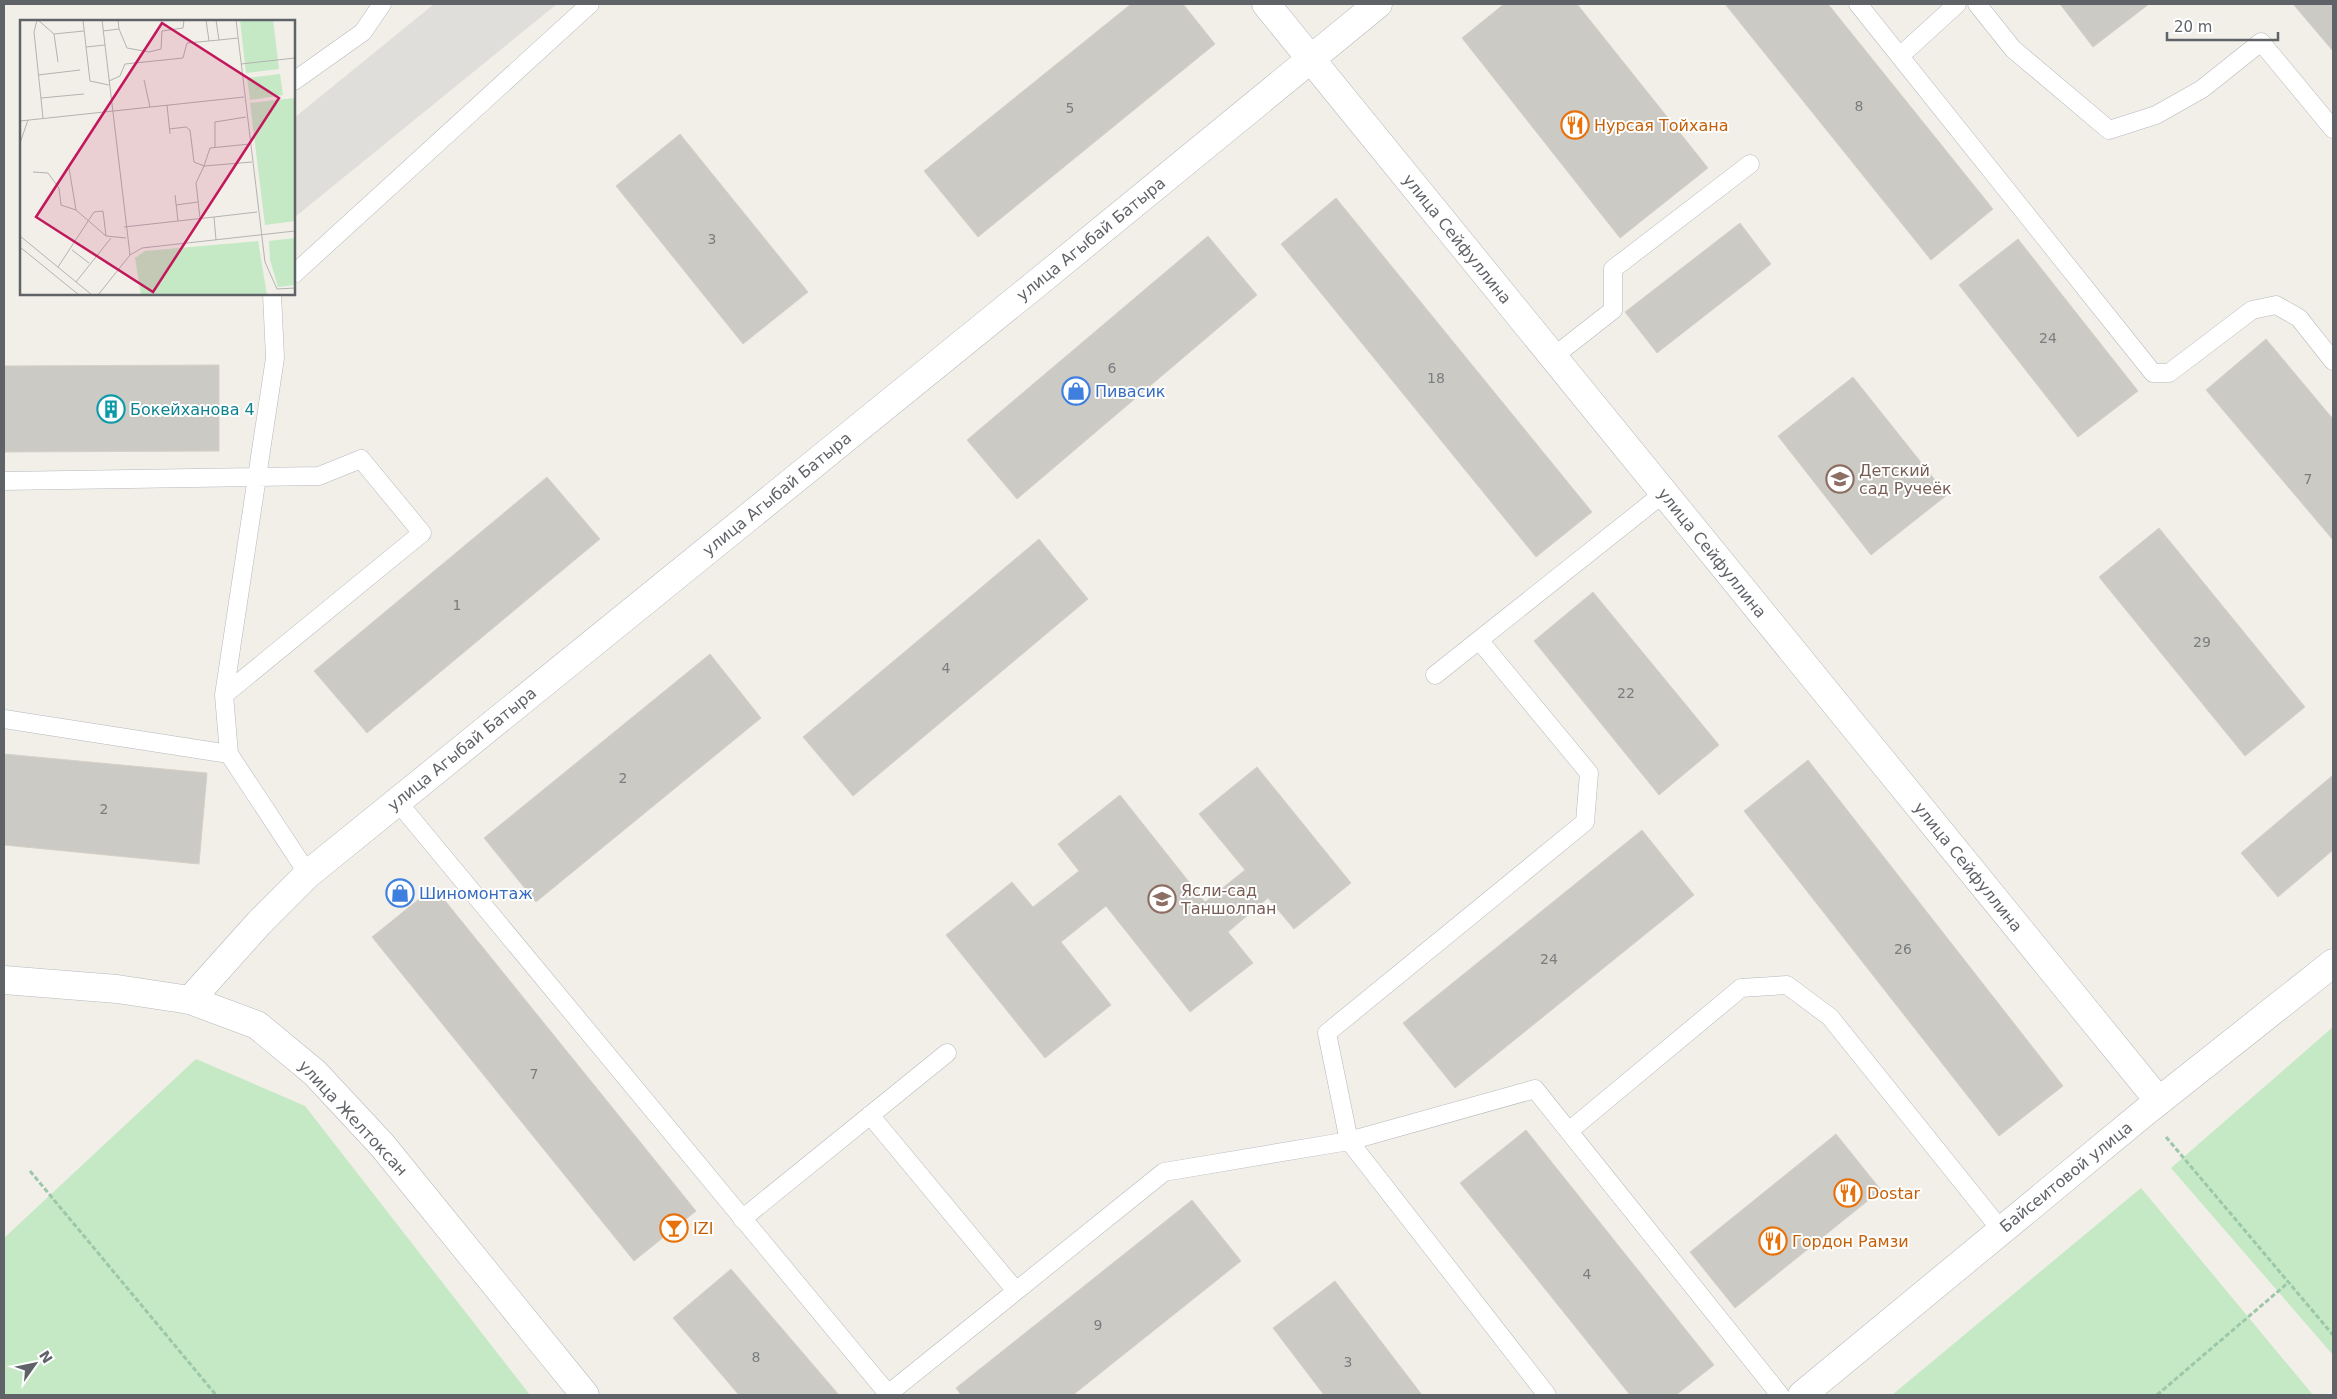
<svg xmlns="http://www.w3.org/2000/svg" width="2337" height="1399" font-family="'DejaVu Sans',sans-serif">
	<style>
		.industrial { fill: #e0deda }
		.green { fill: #c5e8c5 }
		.building { fill: #cccac5; stroke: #d6d1c6 }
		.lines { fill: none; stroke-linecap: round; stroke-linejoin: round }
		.service-casing { stroke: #b5b8bc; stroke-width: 19 }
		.minor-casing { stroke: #b5b8bc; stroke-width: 29 }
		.tertiary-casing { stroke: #b5b8bc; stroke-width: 29 }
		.path { stroke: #9cc7a9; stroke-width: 3; stroke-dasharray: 5 2.5; stroke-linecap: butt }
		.service { stroke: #fff; stroke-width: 18 }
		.minor { stroke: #fff; stroke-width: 28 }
		.tertiary { stroke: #fff; stroke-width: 28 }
		.labels { text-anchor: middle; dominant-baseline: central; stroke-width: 4; stroke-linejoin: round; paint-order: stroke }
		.number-label { font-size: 14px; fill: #7a7d7f }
		.food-label { font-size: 16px; fill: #c56008; stroke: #fff; text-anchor: start }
		.street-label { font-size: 16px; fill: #5f6368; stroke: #fff }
		.shop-label { font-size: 16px; fill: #366cbe; stroke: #fff; text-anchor: start }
		.culture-label { font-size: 16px; fill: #0d838f; stroke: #fff; text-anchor: start }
		.education-label { font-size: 16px; fill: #785e54; stroke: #fff; text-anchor: start }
		.inset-road { fill: none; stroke: #b3b3b1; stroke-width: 1 }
		.view { fill: #c2185b; fill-opacity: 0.15; stroke: #c2185b; stroke-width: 2.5 }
		.inset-edge { fill: none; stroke: #5f6368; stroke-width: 2.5 }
	</style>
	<rect width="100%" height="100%" fill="#f1efe8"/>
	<path class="industrial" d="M434,4H557L295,217L294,118Z"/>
	<path class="green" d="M2333,1027V1355L2171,1168Z
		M196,1059L305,1106L530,1395H4V1238Z
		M2141,1188L2313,1395H1892Z"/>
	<path class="building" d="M1131,4H1183L1215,44L978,237L924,171Z
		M1504,4H1577L1708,168L1620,238L1462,38Z
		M1725,4H1828L1993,209L1931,260Z
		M2060,4H2149L2093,47Z
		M2293,4H2333V51Z
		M680,134L808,292L743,344L616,186Z
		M1336,198L1592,512L1536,557L1281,244Z
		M1740,223L1771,264L1657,353L1625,312Z
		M1208,236L1257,295L1017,499L967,440Z
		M2018,239L2138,391L2078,437L1959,285Z
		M2266,339L2333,419V540L2206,390Z
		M219,365V451L4,452V366Z
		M1853,377L1947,495L1871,555L1778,436Z
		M547,477L600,539L367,733L314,671Z
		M2159,528L2305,707L2245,756L2099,577Z
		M1039,539L1088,599L853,796L803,737Z
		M1593,592L1719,745L1659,795L1534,641Z
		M710,654L761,718L536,902L484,838Z
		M4,754L207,773L199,864L4,845Z
		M1808,760L2063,1086L1999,1136L1744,811Z
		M1257,767L1351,883L1294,929L1268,898L1228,932L1253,963L1190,1012L1106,906L1061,942L1111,1005L1045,1058L946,935L1012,882L1033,907L1079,871L1058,844L1120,795L1205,902L1245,870L1199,814Z
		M2333,775V850L2278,897L2241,853Z
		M1642,830L1694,895L1455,1088L1403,1023Z
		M434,887L696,1211L634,1261L372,937Z
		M1526,1130L1714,1365L1676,1395H1630L1460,1183Z
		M1836,1134L1881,1190L1735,1308L1690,1252Z
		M1192,1200L1241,1261L1073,1395H961L956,1388Z
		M731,1269L839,1395H739L673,1318Z
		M1335,1281L1422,1395H1324L1273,1328Z"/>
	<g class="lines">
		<g class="service-casing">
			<path id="service" d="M1858,4L2153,373H2169L2252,310L2276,305L2299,318L2333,361
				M1977,4L2013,49L2109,130L2156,115L2202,89L2261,42L2333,129
				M1900,56L1957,4
				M294,81L363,32L382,4
				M294,274L590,4
				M1553,357L1613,310V269L1750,164
				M4,481L319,476L361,459L422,533L224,695L229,754L308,874
				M1479,640L1589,773L1585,822L1327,1033L1349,1141L1535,1089L1780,1395
				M1435,675L1664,493
				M224,695L275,358L272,294
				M4,719L229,754
				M397,801L889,1395
				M870,1115L1016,1291
				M1569,1131L1741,988L1787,985L1830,1017L2001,1230
				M742,1219L947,1053
				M888,1394L1164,1172L1349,1141L1547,1395"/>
		</g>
		<g class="minor-casing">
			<path id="minor" d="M1266,4L2159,1101
				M190,1000L259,923L308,874L1036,284L1378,4"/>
		</g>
		<g class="tertiary-casing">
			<path id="tertiary" d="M4,980L117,989L190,1000L257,1025L315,1073L382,1145L585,1395
				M1802,1395L2145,1112L2333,963"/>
		</g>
		<path class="path" d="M2166,1137L2333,1335
			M30,1171L216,1395
			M2157,1395L2289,1282"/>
		<use href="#service" class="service"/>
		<use href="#minor" class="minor"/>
		<use href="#tertiary" class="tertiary"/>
	</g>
	<defs>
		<g id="restaurant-ring" transform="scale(1.4375)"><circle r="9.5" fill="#fff" stroke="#e8710a" stroke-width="1.5"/><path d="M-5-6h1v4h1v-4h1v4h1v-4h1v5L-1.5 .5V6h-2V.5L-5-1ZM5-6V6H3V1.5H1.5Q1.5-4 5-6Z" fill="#e8710a"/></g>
		<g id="shop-ring" transform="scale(1.4375)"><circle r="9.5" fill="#fff" stroke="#3f7fe0" stroke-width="1.5"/><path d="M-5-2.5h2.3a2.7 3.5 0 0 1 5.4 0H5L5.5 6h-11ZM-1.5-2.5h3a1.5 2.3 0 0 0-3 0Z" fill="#3f7fe0"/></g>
		<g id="building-ring" transform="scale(1.4375)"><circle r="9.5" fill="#fff" stroke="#0f9aa8" stroke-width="1.5"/><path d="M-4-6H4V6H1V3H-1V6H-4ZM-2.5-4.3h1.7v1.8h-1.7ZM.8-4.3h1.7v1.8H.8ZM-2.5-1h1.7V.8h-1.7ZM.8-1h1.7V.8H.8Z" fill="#0f9aa8"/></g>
		<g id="school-ring" transform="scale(1.4375)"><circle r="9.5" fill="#fff" stroke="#8d6e63" stroke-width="1.5"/><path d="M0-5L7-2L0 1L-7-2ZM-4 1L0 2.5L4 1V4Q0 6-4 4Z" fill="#8d6e63"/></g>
		<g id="bar-ring" transform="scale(1.4375)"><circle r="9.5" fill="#fff" stroke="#e8710a" stroke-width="1.5"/><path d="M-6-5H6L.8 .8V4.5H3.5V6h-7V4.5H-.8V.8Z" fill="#e8710a"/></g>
	</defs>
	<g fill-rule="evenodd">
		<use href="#restaurant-ring" x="1575" y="125"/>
		<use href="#shop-ring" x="1076" y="391"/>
		<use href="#building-ring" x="111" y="409"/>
		<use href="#school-ring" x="1840" y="479"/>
		<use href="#shop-ring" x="400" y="893"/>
		<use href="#school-ring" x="1162" y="899"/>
		<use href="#restaurant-ring" x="1848" y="1193"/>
		<use href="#bar-ring" x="674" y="1228"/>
		<use href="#restaurant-ring" x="1773" y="1241"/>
	</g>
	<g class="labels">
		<g class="number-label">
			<text x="1859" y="106">8</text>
			<text x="1070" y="108">5</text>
			<text x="712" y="239">3</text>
			<text x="2048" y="338">24</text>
			<text x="1112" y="368">6</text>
			<text x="1436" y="378">18</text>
			<text x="2308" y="479">7</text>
			<text x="457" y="605">1</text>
			<text x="2202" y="642">29</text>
			<text x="946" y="668">4</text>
			<text x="1626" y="693">22</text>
			<text x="623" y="778">2</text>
			<text x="104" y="809">2</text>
			<text x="1903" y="949">26</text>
			<text x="1549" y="959">24</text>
			<text x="534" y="1074">7</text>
			<text x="1587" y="1274">4</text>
			<text x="1098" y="1325">9</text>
			<text x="756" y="1357">8</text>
			<text x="1348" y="1362">3</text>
		</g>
		<g class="food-label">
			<text x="1594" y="125">Нурсая Тойхана</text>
			<text x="1867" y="1193">Dostar</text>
			<text x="693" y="1228">IZI</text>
			<text x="1792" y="1241">Гордон Рамзи</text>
		</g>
		<g class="street-label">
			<text transform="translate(1091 239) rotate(-39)">улица Агыбай Батыра</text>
			<text transform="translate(1457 239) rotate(51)">улица Сейфуллина</text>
			<text transform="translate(777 494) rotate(-39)">улица Агыбай Батыра</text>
			<text transform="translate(1712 553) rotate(51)">улица Сейфуллина</text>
			<text transform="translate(462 749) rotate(-39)">улица Агыбай Батыра</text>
			<text transform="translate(1968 867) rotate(51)">улица Сейфуллина</text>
			<text transform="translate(353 1118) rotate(47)">улица Желтоксан</text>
			<text transform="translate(2066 1177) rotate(-39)">Байсеитовой улица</text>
		</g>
		<g class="shop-label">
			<text x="1095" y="391">Пивасик</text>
			<text x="419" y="893">Шиномонтаж</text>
		</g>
		<g class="culture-label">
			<text x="130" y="409">Бокейханова 4</text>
		</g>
		<g class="education-label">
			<text x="1859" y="470">Детский<tspan x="1859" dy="18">сад Ручеёк</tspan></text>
			<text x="1181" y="890">Ясли-сад<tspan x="1181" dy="18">Таншолпан</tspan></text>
		</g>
	</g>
	<g transform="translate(20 20)">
		<rect width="275" height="275" fill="#f1efe8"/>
		<path d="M220,0H253L259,49L226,53ZM260,54L263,75L230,80L227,58ZM275,78V201L245,205L230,83ZM275,218V265L258,267L250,240L249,221ZM238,221L247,275H121L115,238L125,231Z" fill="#c5e8c5"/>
		<path class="inset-road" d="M17,0L14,12L23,98M18,0L34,14L38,42M63,0L66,27L85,25M82,0L110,235M186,0L189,21M196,0L199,20L218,18M216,0L245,242L257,269L275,268M99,9L107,28L129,32L141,29L142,11L163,8L164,0M83,11L99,9L98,0M34,14L64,11M66,27L70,61L89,65M221,44L275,38M18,55L60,50M124,60L130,87M89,61L100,56L105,44L163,38L167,23L199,20M21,78L64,74M147,85L150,114M0,101L224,77M149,109L166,107L170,110L174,142L184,146L190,128L230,124M0,123L8,100M195,128V102L226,97M49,148L56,190L86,216M13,152L28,153L39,168L41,185L56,190M155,175L158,201M156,185L178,182M194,197L237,192M180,198L176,163L184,146L232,142M104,207L194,197L196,220M0,216L72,275M0,227L59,275M52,230L69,243M38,247L74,192L83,191L86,216L106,218M56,262L91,218M78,275L110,235L122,228L275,211"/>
		<path class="view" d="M142,3L259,78L133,272L16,197Z"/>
		<rect width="275" height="275" class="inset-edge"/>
	</g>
	<rect width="2337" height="1399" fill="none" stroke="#5f6368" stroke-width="10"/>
	<g transform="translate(35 1364) rotate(57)" stroke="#ffffff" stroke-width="4" paint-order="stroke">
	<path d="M0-4L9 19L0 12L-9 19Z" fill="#5f6368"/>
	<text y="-8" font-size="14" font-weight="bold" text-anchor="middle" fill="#5f6368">N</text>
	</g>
	<path d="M2167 32v8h111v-8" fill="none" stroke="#5f6368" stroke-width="2.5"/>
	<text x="2174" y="32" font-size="15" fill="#5f6368" stroke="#ffffff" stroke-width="4" paint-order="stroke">20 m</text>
</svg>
